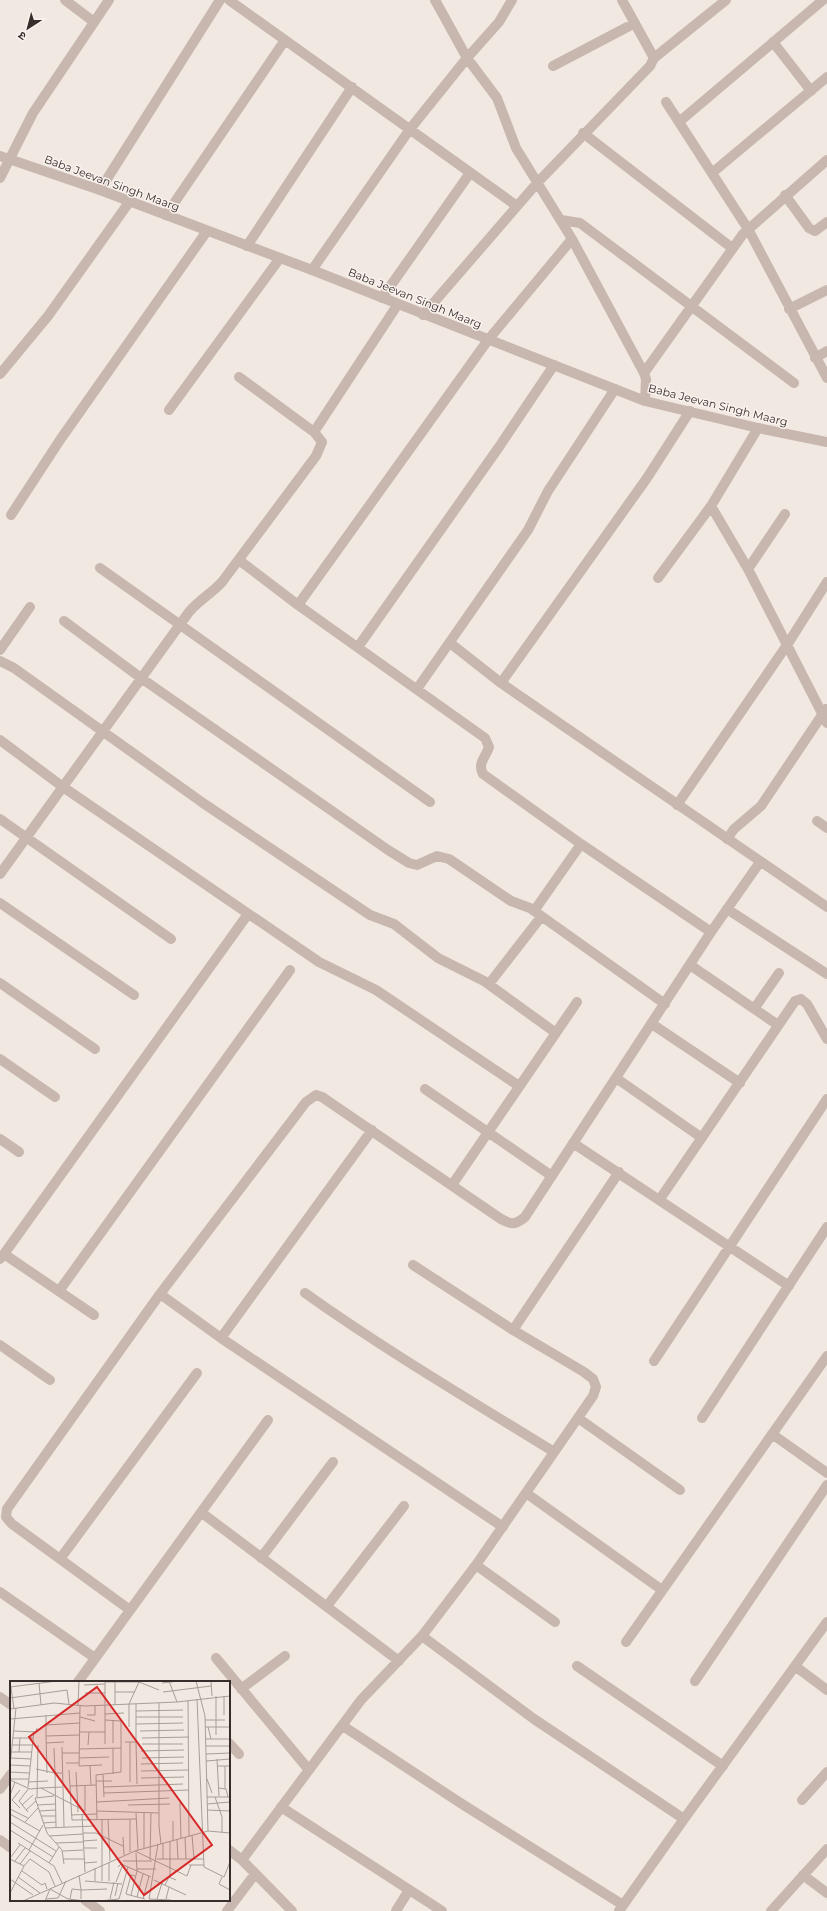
<svg xmlns="http://www.w3.org/2000/svg" width="827" height="1911" font-family="Montserrat,'Noto Sans Devanagari',sans-serif">
	<style>
		.lines { fill: none; stroke-linecap: round; stroke-linejoin: round }
		.minor { stroke: #c8b7ae; stroke-width: 10 }
		.tertiary { stroke: #c8b7ae; stroke-width: 10 }
		.labels { text-anchor: middle; dominant-baseline: central; stroke-width: 3; stroke-linejoin: round; paint-order: stroke }
		.street-label { font-size: 11px; fill: #372e2b; stroke: #f9f2ed }
		.inset-road { fill: none; stroke: #a79e98; stroke-width: 1 }
		.view { fill: #d62828; fill-opacity: 0.15; stroke: #d62828; stroke-width: 2 }
		.inset-edge { fill: none; stroke: #372e2b; stroke-width: 2 }
	</style>
	<rect width="100%" height="100%" fill="#f1e8e1"/>
	<g class="lines">
		<path class="minor" d="M65,0L94,22
			M229,0L517,206
			M435,0L467,58L497,98L516,148L572,239L644,373L646,379L645,401
			M622,0L654,58
			M773,42L811,91
			M553,66L635,23
			M666,102L748,229L827,378
			M679,122L823,0
			M583,133L732,248
			M712,173L827,77
			M0,178L33,113L109,0
			M100,190L220,0
			M785,195L809,228L815,231L827,222
			M166,215L285,40
			M561,220L580,223L794,383
			M247,246L352,87
			M312,270L410,129L467,58L499,22L512,0
			M382,298L470,173
			M789,309L827,290
			M423,315L538,182L650,66L654,58L726,0
			M815,358L827,351
			M644,373L743,234L827,160
			M0,374L48,316L130,201
			M239,377L314,432
			M169,410L280,258
			M711,506L748,569L827,723
			M11,515L60,440L207,231
			M239,560L298,605L485,738L489,747C486,757 477,763 483,774L581,844L711,932
			M100,568L430,802
			M748,569L785,514
			M658,578L711,506L758,428
			M298,605L488,340L572,239
			M64,621L141,678L388,850L409,863L417,865L437,856L449,859L511,901L530,908L665,1004
			M450,643L501,683L827,907
			M358,647L499,447L554,365
			M0,650L30,607
			M0,661L14,668L203,803L370,915L394,924L438,958L484,981L556,1033
			M501,683L647,478L690,411
			M417,689L528,530L548,491L615,389
			M0,740L63,787L319,962L376,990L519,1086
			M677,805L787,645L827,582
			M0,819L171,939
			M817,821L827,828
			M727,839L734,829L761,806L826,709
			M0,874L189,612C199,600 211,594 222,582L316,456L322,442L314,432L398,304
			M0,903L134,995
			M727,909L827,974
			M534,911L581,844
			M690,965L778,1025
			M0,983L95,1049
			M489,984L541,917
			M754,1009L779,973
			M652,1024L740,1083
			M0,1059L55,1097
			M616,1078L702,1138
			M425,1089L552,1176
			M0,1139L19,1152
			M573,1143L789,1286
			M452,1185L577,1002
			M660,1199L795,1001L801,999L807,1004L827,1039
			M4,1254L248,914
			M0,1259L4,1254L94,1315
			M59,1291L290,970
			M305,1293C385,1350 470,1400 554,1452
			M160,1294L221,1338L503,1527
			M513,1330L619,1172
			M221,1338L372,1130
			M0,1345L50,1380
			M654,1361L827,1099
			M578,1418L680,1490
			M702,1418L827,1227
			M772,1434L827,1473
			M526,1493L662,1590
			M202,1513L399,1661
			M261,1558L333,1462
			M60,1559L197,1373
			M476,1565L555,1622
			M0,1592L95,1658
			M327,1606L404,1506
			M130,1610L12,1524L6,1517L7,1509L160,1294L306,1102L316,1095L322,1097L501,1219C512,1225 515,1225 525,1217L711,932L760,862
			M422,1636L534,1719L684,1819L619,1911
			M626,1642L827,1356
			M216,1658L309,1770
			M577,1666L723,1766
			M795,1666L827,1690
			M695,1681L827,1485
			M78,1682L268,1420
			M241,1689L285,1656
			M0,1697L11,1705
			M343,1726L462,1804L623,1905
			M229,1743L239,1754
			M0,1789L11,1774
			M802,1800L827,1772
			M281,1807L442,1911
			M684,1819L827,1622
			M0,1840L11,1848
			M229,1850L242,1860L292,1911
			M242,1860L361,1700L422,1636L476,1565L593,1396L596,1387L593,1379L584,1372L513,1330L413,1265
			M803,1875L827,1893
			M85,1900L100,1911
			M227,1911L255,1874
			M396,1911L409,1890
			M771,1911L827,1849"/>
		<path class="tertiary" d="M0,156L100,190L312,270L645,401L758,428L827,442"/>
	</g>
	<g class="labels">
		<g class="street-label">
			<text transform="translate(112 183) rotate(20)">Baba Jeevan Singh Maarg</text>
			<text transform="translate(415 298) rotate(22)">Baba Jeevan Singh Maarg</text>
			<text transform="translate(718 405) rotate(14)">Baba Jeevan Singh Maarg</text>
		</g>
	</g>
	<g transform="translate(10 1681)">
		<rect width="220" height="220" fill="#f1e8e1"/>
		<path class="inset-road" d="M105,0V24M159,0L167,21M186,0L195,35L198,150M201,0L202,15M95,1H129L149,9M29,2L31,24M152,2L169,0M74,4L95,3M0,6L47,0M1,6L4,28M105,11H125M153,11L201,5M75,12H95M206,15V54M214,15V34M0,17L57,9L59,23M187,18L194,186L214,196L220,181M178,19L179,155M149,22V145L151,163M68,25L69,0M70,25L69,85L92,84M0,28L44,22L75,25L167,21L220,15M126,30L173,29M95,33L114,32M36,34V55L69,54M77,34H85V24M70,36L85,40M126,36H173M0,38L70,32M195,39H215M126,43L173,42M36,44L70,42M119,46V23L129,1M195,46H220M198,46L201,58M4,50L26,51L27,47M130,50L174,49M69,51H95M36,55L37,92M3,57H23M132,57L179,56M195,58H220M115,61H126V23M120,61V101M126,61L127,103M36,62L54,61M103,62V39M95,63V0M132,63H173M2,64H22M78,64L79,51M196,65H220M52,66L54,146M103,67V93M69,68L111,67M131,70L174,69M1,71H22M9,71L10,57M52,72H69M196,73L220,72M1,77L21,78M69,77L99,76M132,77L174,76M207,78L209,115M196,80L220,78M56,82H69M131,83L173,82M0,84L6,27M0,84L20,85M80,85L81,104M207,85H220M26,88L45,92L44,67M59,89L62,139L126,138M131,90L179,89M0,91L19,92M66,91L68,131M93,93L94,116M131,97L174,96M0,98H19M197,98L202,112M0,99L20,108L31,107L75,130V105M86,100H102M18,101L38,100M60,105L86,104M18,106L24,50M94,106L173,103M31,107L52,106M209,107L216,108L218,116M215,108V85M10,109L2,119L10,127M94,112L179,109M0,114L5,101M44,115L25,117L37,152L52,169L54,183M27,116L28,64M197,116H220M205,116L212,136V151M87,121L159,117M170,122L171,157M197,123L220,121M12,124L23,114M27,124L46,123M118,124L160,123M0,128L18,137M16,129L26,120M197,129L220,130M29,130L46,129M87,130L149,132M18,131L9,120L19,107M126,132L128,169M134,132V167M0,133L30,150M72,133L75,191M61,134L87,133M31,135H46M92,138V184M98,138L100,180M120,138V171M87,139L86,94L111,91V40L95,39M0,141L46,170M15,141L28,127M33,142L46,141M46,146L45,92H52M35,147L85,145M0,149L43,176M73,152H86L113,165M182,154L184,178M39,155L73,153M113,156L114,174M175,156L176,178M167,159L168,178M73,160L87,159M163,160V140M8,162L44,185L52,202M46,162L73,161M153,162V178M148,163L139,218L161,219M73,167H87M19,169L33,144M53,170L73,169M125,170L177,195L181,184M0,177L10,164M0,178L14,185L20,178L39,191L45,205M53,178H74M147,178H193M140,179L141,132M5,180L15,167M113,180H142M39,182L49,166M74,182L87,181M10,183L20,170M92,184V200M179,184H194M108,186L111,183L141,196M85,187V200M127,188H146M12,190L32,204L35,202L37,208M133,193L127,216L135,218M69,194L71,209L97,208M125,195L121,194L116,213L127,216M8,196L30,212M160,196V161M212,196L209,203L220,209M0,198L23,214M144,199L176,214M75,200L112,203M99,200V181M106,201L113,183M155,204L159,196L166,199M40,208L58,218L75,220M0,212L14,185M121,214L127,190L126,172M105,215L108,202M36,218L48,217L56,200M60,218L62,208L71,209V218M100,218L104,201M133,218L139,195M147,218L152,202M156,218L159,206M13,220L125,170L198,150L220,152M35,220L40,208M89,220L109,218L118,186"/>
		<path class="view" d="M87,6L202,164L134,214L19,56Z"/>
		<rect width="220" height="220" class="inset-edge"/>
	</g>
	<g transform="translate(28 28) rotate(216)" stroke="#f9f2ed" stroke-width="3" paint-order="stroke">
	<path d="M0-3L7 15L0 10L-7 15Z" fill="#372e2b"/>
	<text y="-6" font-size="11" font-weight="bold" text-anchor="middle" fill="#372e2b">उ</text>
	</g>
</svg>
